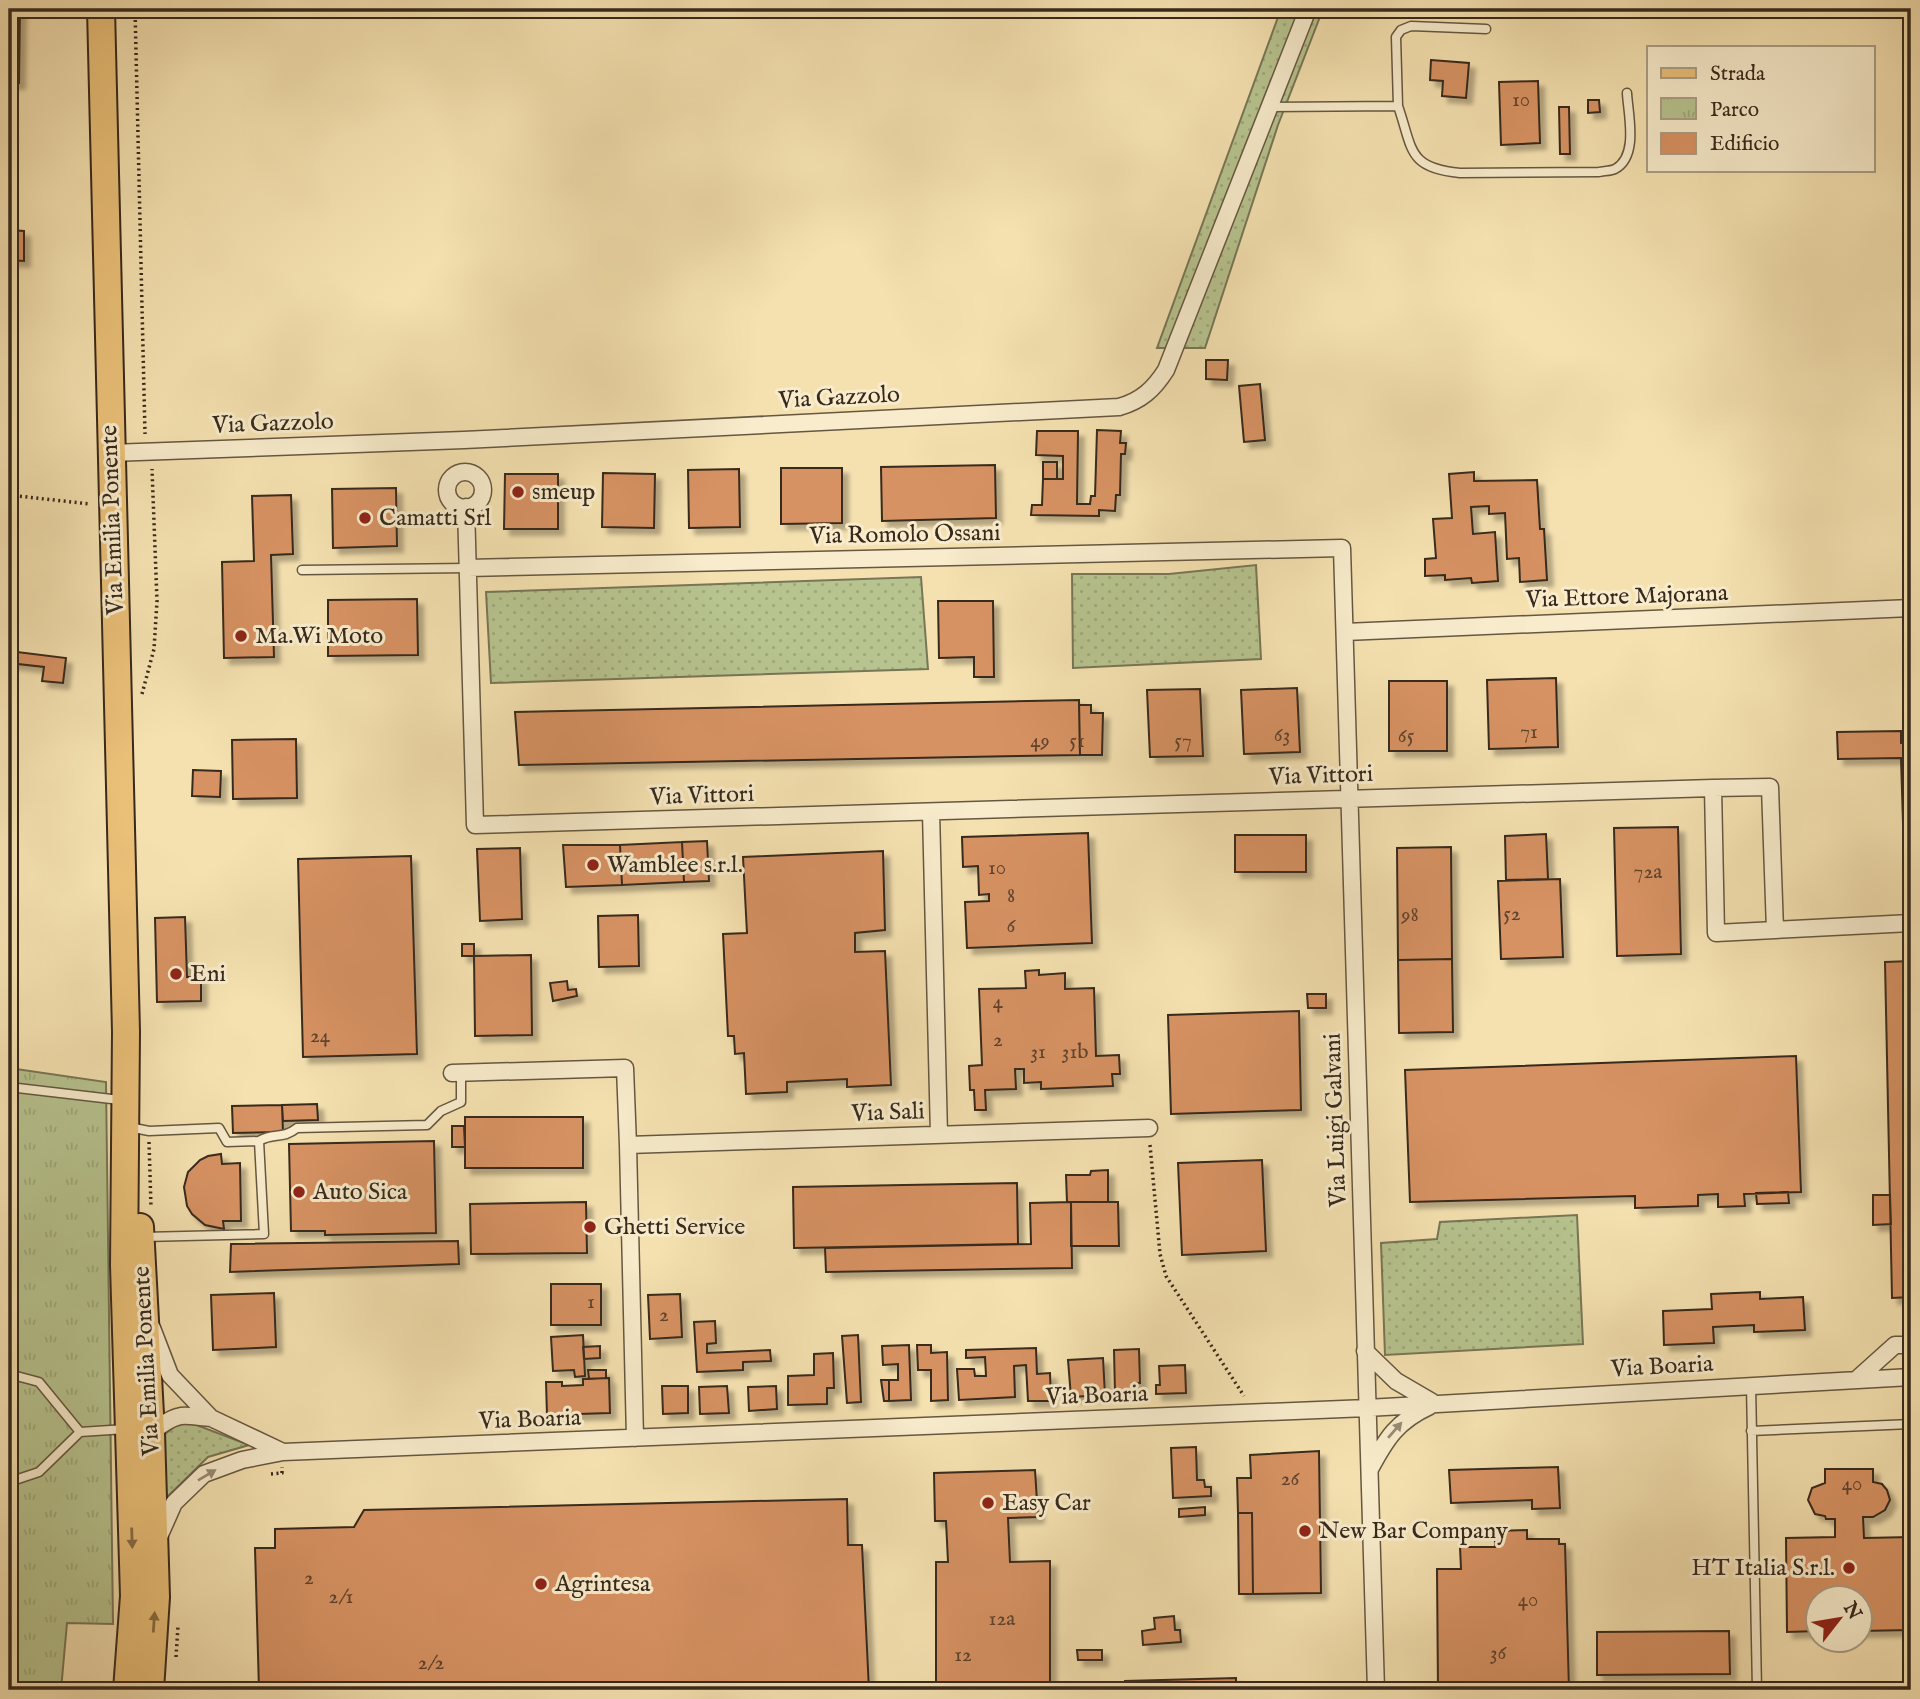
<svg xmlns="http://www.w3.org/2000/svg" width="1920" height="1699" font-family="'IM FELL English',serif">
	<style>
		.grass { fill: url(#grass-dots); stroke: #777656; stroke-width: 2 }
		.park { fill: url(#park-tufts); stroke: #777656; stroke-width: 2 }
		.building { fill: #d79263; stroke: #37291c; stroke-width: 2; filter: url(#shadow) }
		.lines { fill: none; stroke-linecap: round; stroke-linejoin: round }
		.lane-casing { stroke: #665741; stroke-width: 11 }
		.street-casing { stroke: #665741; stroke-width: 19 }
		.primary-casing { stroke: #37291c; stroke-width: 30 }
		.path { stroke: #37291c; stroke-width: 3.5; stroke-dasharray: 2 3.5; stroke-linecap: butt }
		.lane { stroke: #f8eccc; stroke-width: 8 }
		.street { stroke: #f8eccc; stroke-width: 16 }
		.primary { stroke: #eac078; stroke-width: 26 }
		.oneway { fill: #988a74 }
		.oneway2 { fill: #886d45 }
		.poi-dot { fill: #8f2418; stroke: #f8eccc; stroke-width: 2.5 }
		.labels { text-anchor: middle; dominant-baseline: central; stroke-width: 6; stroke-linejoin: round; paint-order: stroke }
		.number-label { font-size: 21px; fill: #5f432e }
		.street-label { font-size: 24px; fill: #37291c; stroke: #f8eccc }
		.poi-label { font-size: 24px; fill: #37291c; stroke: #f8eccc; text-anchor: start }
	</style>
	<defs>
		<pattern id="grass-dots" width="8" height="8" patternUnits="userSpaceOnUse" patternTransform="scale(1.75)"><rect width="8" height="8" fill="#b7c48f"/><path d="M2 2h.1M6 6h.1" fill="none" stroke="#9ea87b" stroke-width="1.8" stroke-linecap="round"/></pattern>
		<pattern id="park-tufts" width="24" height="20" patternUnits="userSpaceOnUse" patternTransform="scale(1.75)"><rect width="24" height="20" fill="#b7c48f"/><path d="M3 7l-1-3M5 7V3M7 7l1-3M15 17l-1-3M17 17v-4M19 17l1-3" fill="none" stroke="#9ea87b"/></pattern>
		<filter id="shadow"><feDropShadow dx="6" dy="6" stdDeviation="2" flood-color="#0004"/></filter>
	</defs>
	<rect width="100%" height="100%" fill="#f5e1b0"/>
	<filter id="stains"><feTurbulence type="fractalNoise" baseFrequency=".00286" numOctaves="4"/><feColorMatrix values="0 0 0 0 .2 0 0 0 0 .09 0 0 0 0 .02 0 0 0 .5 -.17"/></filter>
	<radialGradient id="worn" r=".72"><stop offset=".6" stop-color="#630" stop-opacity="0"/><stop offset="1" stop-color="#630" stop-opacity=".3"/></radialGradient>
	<path class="grass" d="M1281,9H1323L1278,125L1205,348H1157Z
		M1256,565L1261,659L1073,668L1072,574H1169Z
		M921,577L928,669L491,683L486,592Z
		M1577,1215L1583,1344L1385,1355L1381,1243L1437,1239L1440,1222Z
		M179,1423L194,1424L249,1445L208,1457L161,1503L160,1438Z"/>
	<path class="park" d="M9,1068L106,1082L113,1624L67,1623L61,1690H9Z"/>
	<path class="building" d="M9,9H20L19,83H9Z
		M1431,60L1469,63L1466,98L1442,96L1443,81L1430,80Z
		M1538,81L1540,143L1501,145L1499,82Z
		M1588,100H1599L1600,112L1588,113Z
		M1559,107H1569L1570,154H1560Z
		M9,201V230L24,231V261L9,260Z
		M1206,360H1228L1227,380L1206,379Z
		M1260,384L1265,440L1244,442L1239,386Z
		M1097,430L1121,431L1120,443H1126L1125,454H1121L1120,495H1116L1115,511L1099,510V516L1031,515L1032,505H1042L1043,479H1063V456L1036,455L1037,431H1078L1077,504H1090L1091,496H1095Z
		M1043,462H1057V479H1043Z
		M995,465L996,518L882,521L881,467Z
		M781,468H842V523L781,524Z
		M739,469L740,527L689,528L688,470Z
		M1474,472V481L1537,480L1540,529H1544L1547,580L1520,582L1519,558L1507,559L1505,513L1489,514V506L1471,507L1473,534L1495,532L1498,581L1472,583L1471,578L1445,580V575L1425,576V559L1436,558L1433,519L1452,518L1449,474Z
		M603,473L655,474L654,528L602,527Z
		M505,474H558V529H504Z
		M396,488L397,546L333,548L332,489Z
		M291,495L293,554L271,555L274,657L224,658L222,562L254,561L252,496Z
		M417,599L418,655L328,656V600Z
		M938,601H993L994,677H974V657L939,658Z
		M9,651L66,658L63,683L42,681L44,667L9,663Z
		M1556,678L1558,747L1489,749L1487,680Z
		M1389,681H1447V751H1389Z
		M1297,688L1300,752L1244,754L1241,690Z
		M1200,689L1203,756L1150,757L1147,690Z
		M1079,700L1080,755L519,765L515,712Z
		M1079,705H1091V713H1103L1102,755H1080Z
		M1901,731V743L1911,742V822L1903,823L1901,758L1838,759L1837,732Z
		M296,739L297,798L233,799L232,740Z
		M193,770L221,771L220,797L192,796Z
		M1678,827L1681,954L1617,956L1614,828Z
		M1088,833L1092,943L967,948L965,902L989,901V894L979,895L978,866L963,867L962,837Z
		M1546,834L1548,879L1506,880L1505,836Z
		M1235,835H1306V872H1235Z
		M707,841L709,881L684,882L682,842Z
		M682,842L684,882L622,885L620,845Z
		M563,845H620L622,885L566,887Z
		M1451,847L1452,959L1398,960L1397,848Z
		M520,848L522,919L480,921L477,849Z
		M883,851L885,930L855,933V952L885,951L891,1085L847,1087V1079L787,1082V1092L746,1094L744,1053L735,1054L734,1036H728L723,934L747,933L743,857Z
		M411,856L417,1054L303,1057L298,859Z
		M1560,879L1563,957L1501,959L1498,881Z
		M638,915L639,966L599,967L598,916Z
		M185,917L187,977H201V1001L157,1002L155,918Z
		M462,944H474V956H462Z
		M531,955L532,1035L475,1036L474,956Z
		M1452,959L1453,1032L1399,1033L1398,960Z
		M1911,961V1297L1892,1298L1885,962Z
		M1039,970V975L1065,973V989L1094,988L1096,1056L1119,1055L1120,1074H1112L1113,1086L1041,1089V1082L1024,1083V1069H1015L1016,1089L985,1090L986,1110H975L974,1090H970L969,1066L982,1065L979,989L1026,988L1025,971Z
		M567,981L568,990L576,989L577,996L553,1001L550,983Z
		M1307,994H1326V1008H1308Z
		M1299,1011L1301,1110L1171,1114L1168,1015Z
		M1796,1056L1801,1192L1744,1194L1745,1206L1718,1207V1194L1698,1195V1206L1635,1208V1196L1410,1202L1405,1070Z
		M317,1104L318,1120L283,1121L282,1105Z
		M282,1105L283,1132L233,1133L232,1106Z
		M465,1117H583V1168H465Z
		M452,1126H464L465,1147H452Z
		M434,1141L436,1233L325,1235V1231H291L289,1144Z
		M221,1154L222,1164L240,1163L241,1221H223L224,1229L205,1225L192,1214L187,1206L184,1187L188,1172L200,1160L208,1156Z
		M1262,1160L1266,1251L1182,1255L1178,1163Z
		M1108,1170V1202H1067L1066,1175H1090L1091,1171Z
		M1017,1183L1018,1244L794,1248L793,1187Z
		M1788,1192L1789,1203L1757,1204L1756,1193Z
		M1873,1195H1890L1891,1224L1873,1225Z
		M586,1202L587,1253L471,1254L470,1204Z
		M1071,1202H1118L1119,1246H1071Z
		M1071,1202L1072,1268L826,1272L825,1248L1031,1244L1030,1203Z
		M458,1241L459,1264L230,1272L231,1244Z
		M551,1284H601V1325H551Z
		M1760,1292V1299L1803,1297L1805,1330L1754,1332V1325L1713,1327L1714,1343L1664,1345L1663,1311L1712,1309L1711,1294Z
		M274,1293L276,1347L213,1350L211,1295Z
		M680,1294L682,1337L650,1339L648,1295Z
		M715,1321L716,1343L707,1344V1353L770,1350L771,1361L743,1362V1370L697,1372L694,1322Z
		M583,1335L585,1376L575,1377L574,1370L553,1371L551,1337Z
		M858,1335L861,1402L847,1403L842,1336Z
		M909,1345L911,1400L889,1401V1380H898V1364L883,1365L882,1346Z
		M917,1345H931V1353L947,1352L948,1400L931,1401V1370H918Z
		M600,1346V1358L584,1359L583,1347Z
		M1036,1348L1037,1374L1050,1373L1051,1401H1028L1026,1365L1014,1366L1015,1397L959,1400L957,1369H974L975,1376H986L985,1357L966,1358V1350Z
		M1139,1349L1140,1383H1132L1133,1393L1115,1394L1114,1350Z
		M833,1353L834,1388H827V1404L788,1405V1376L814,1375V1354Z
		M1103,1358L1105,1395L1071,1397L1068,1360Z
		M1185,1365L1186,1393L1156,1394V1385H1160L1159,1366Z
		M588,1370H606V1378L589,1379Z
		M609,1378L610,1413L547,1415L546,1382H562V1386L583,1385V1379Z
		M881,1380H889V1401H884Z
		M662,1386H688V1413L663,1414Z
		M727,1386L729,1413L700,1414L699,1387Z
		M776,1386L777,1409L749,1411L748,1387Z
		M1196,1447L1197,1480H1204L1205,1487H1211V1496L1173,1498L1171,1448Z
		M1319,1451L1321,1593L1253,1594L1252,1513H1238L1237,1478H1251L1250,1455Z
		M1558,1467L1560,1508L1532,1509V1500L1451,1503L1449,1470Z
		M1825,1469H1873V1482L1882,1484L1887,1490L1890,1500L1885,1510L1873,1517H1863L1864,1538L1911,1537V1630L1860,1631V1598H1818V1631L1787,1632L1786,1538L1835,1537V1519H1826L1825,1516L1815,1514L1808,1500L1812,1488L1825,1483Z
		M1035,1470L1038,1517L1008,1518L1010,1562L1050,1561V1690H976V1684L936,1685V1562H948L946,1521H935L934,1473Z
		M847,1499L848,1545H862L869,1690H715V1688L259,1690L255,1548H275V1529L354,1527L364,1510Z
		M1205,1507V1515L1179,1517V1509Z
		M1238,1513H1252L1253,1594H1239Z
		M1527,1530V1539H1559V1544H1565L1569,1690H1438L1437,1569H1461L1460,1547H1495V1531Z
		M1174,1616L1175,1630H1180L1181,1642L1143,1645L1142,1631L1155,1629L1154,1618Z
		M1729,1631L1730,1674L1597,1675V1632Z
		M1077,1650H1102V1660H1078Z
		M1236,1678V1690H1125V1681Z"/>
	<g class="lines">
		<g class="lane-casing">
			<path id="lane" d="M1398,106L1396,37L1401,30L1411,26L1486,29
				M1270,107L1398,106C1413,149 1407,168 1460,173L1599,172C1603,171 1611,171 1615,169C1639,156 1628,114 1627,93
				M302,570L468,568
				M9,1087L120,1100
				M134,1128L149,1131L219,1128L227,1142L259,1141
				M144,1237L264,1234L259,1141C274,1132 282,1140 297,1128L427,1125L441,1111L461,1102V1073
				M9,1374L39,1382L80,1432
				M1751,1385L1757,1690
				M1751,1431L1911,1424
				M9,1482L39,1472L80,1432L126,1429"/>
		</g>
		<g class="street-casing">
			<path id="street" d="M111,453L464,440L1119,407C1141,401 1154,389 1166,370L1308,9
				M447 490a18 18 0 1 1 36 0a18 18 0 1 1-36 0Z
				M466,507L475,825L1713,788L1716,933L1911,923
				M468,568L1342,548L1376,1690
				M1345,632L1911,608
				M1713,788L1770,787L1775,930
				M931,812L939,1135
				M452,1073L625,1068L628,1145
				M152,1328L170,1375L211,1418L283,1452
				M1365,1351L1396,1381L1432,1402
				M1856,1380L1895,1345H1911
				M635,1438L628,1145L1149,1128
				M148,1439C153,1429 170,1418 181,1416C190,1415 202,1418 211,1418
				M1370,1469C1386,1439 1397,1421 1430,1406
				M158,1539L174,1503L204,1474L242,1460L283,1452L1367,1408L1911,1377"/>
		</g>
		<g class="primary-casing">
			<path id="primary" d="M101,9L126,1032L124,1265L134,1596L127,1690
				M140,1227L151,1433L156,1597L150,1690"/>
		</g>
		<path class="path" d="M135,9L145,434
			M9,495L90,504
			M142,694L154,649L157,601L152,469
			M149,1142L151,1207
			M1150,1145L1160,1254L1166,1276L1244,1396
			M271,1474L282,1473V1467
			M176,1657L178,1626"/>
		<use href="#lane" class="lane"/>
		<use href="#street" class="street"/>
		<use href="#primary" class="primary"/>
	</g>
	<defs><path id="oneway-solid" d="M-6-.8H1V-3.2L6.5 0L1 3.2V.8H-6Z" transform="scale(1.75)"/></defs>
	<g class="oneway">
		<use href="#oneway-solid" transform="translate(1395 1430) rotate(-49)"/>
		<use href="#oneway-solid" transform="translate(207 1475) rotate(-31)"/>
	</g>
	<g class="oneway2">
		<use href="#oneway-solid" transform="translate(132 1538) rotate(88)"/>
		<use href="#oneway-solid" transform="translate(154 1622) rotate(-86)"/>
	</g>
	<g class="poi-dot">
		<circle cx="518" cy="492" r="7"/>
		<circle cx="365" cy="518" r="7"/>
		<circle cx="241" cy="636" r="7"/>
		<circle cx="593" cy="865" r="7"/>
		<circle cx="176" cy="974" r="7"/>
		<circle cx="299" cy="1192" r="7"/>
		<circle cx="590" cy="1227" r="7"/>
		<circle cx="988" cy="1503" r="7"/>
		<circle cx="1305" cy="1531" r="7"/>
		<circle cx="1849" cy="1568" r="7"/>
		<circle cx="541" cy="1584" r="7"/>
	</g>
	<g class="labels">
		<g class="number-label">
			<text x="1521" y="100">10</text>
			<text x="1529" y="732">71</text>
			<text x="1282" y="735">63</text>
			<text x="1406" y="736">65</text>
			<text x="1040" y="741">49</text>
			<text x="1077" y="741">51</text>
			<text x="1183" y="741">57</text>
			<text x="997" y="868">10</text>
			<text x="1648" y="872">72a</text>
			<text x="1011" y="896">8</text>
			<text x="1512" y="914">52</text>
			<text x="1410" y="915">98</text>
			<text x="1011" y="926">6</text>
			<text x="998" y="1002">4</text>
			<text x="320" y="1036">24</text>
			<text x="998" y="1040">2</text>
			<text x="1038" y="1052">31</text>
			<text x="1075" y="1052">31b</text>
			<text x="591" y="1302">1</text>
			<text x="664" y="1315">2</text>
			<text x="1290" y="1479">26</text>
			<text x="1852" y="1484">40</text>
			<text x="309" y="1578">2</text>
			<text x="341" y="1597">2/1</text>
			<text x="1528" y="1600">40</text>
			<text x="1002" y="1619">12a</text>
			<text x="1498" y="1653">36</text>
			<text x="963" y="1655">12</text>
			<text x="431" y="1663">2/2</text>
		</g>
		<g class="street-label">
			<text transform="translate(839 398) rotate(-3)">Via Gazzolo</text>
			<text transform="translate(273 424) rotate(-2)">Via Gazzolo</text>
			<text transform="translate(113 520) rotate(-92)">Via Emilia Ponente</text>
			<text transform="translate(905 535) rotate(-1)">Via Romolo Ossani</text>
			<text transform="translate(1627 597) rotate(-2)">Via Ettore Majorana</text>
			<text transform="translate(1321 776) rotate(-2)">Via Vittori</text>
			<text transform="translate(702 796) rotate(-2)">Via Vittori</text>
			<text transform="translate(888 1113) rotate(-2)">Via Sali</text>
			<text transform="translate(1336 1120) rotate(-92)">Via Luigi Galvani</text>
			<text transform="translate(147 1361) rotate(-93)">Via Emilia Ponente</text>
			<text transform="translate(1662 1367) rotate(-3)">Via Boaria</text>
			<text transform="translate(1097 1396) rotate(-2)">Via Boaria</text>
			<text transform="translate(530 1420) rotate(-2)">Via Boaria</text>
		</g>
		<g class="poi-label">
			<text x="532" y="492">smeup</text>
			<text x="379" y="518">Camatti Srl</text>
			<text x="255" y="636">Ma.Wi Moto</text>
			<text x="607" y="865">Wamblee s.r.l.</text>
			<text x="190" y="974">Eni</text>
			<text x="313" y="1192">Auto Sica</text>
			<text x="604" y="1227">Ghetti Service</text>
			<text x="1002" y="1503">Easy Car</text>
			<text x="1319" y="1531">New Bar Company</text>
			<text x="1835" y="1568" text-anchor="end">HT Italia S.r.l.</text>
			<text x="555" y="1584">Agrintesa</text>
		</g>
	</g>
	<rect width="1920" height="1699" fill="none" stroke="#f5e1b0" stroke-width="35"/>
	<rect x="10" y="10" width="1899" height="1678" fill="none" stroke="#37291c" stroke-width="3.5"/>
	<rect x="18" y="18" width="1885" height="1664" fill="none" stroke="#37291c" stroke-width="2"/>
	<rect x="1647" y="46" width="228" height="126" fill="#f8eccc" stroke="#ab9e86" stroke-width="2"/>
	<rect x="1661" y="68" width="35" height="10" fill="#eac078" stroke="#ab9e86" stroke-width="2"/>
	<text x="1710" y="80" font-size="21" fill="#37291c">Strada</text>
	<rect x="1661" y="98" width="35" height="21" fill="url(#park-tufts)" stroke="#ab9e86" stroke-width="2"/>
	<text x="1710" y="116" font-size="21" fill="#37291c">Parco</text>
	<rect x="1661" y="133" width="35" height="21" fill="#d79263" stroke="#ab9e86" stroke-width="2"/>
	<text x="1710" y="150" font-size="21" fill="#37291c">Edificio</text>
	<g transform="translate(1839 1619) rotate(59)"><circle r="33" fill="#f8eccc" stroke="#ab9e86" stroke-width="2"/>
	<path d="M0-5L12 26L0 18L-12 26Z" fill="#8f2418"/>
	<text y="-10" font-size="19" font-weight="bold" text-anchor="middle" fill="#37291c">N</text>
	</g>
	<rect width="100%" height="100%" filter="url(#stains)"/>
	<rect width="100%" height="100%" fill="url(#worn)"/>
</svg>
